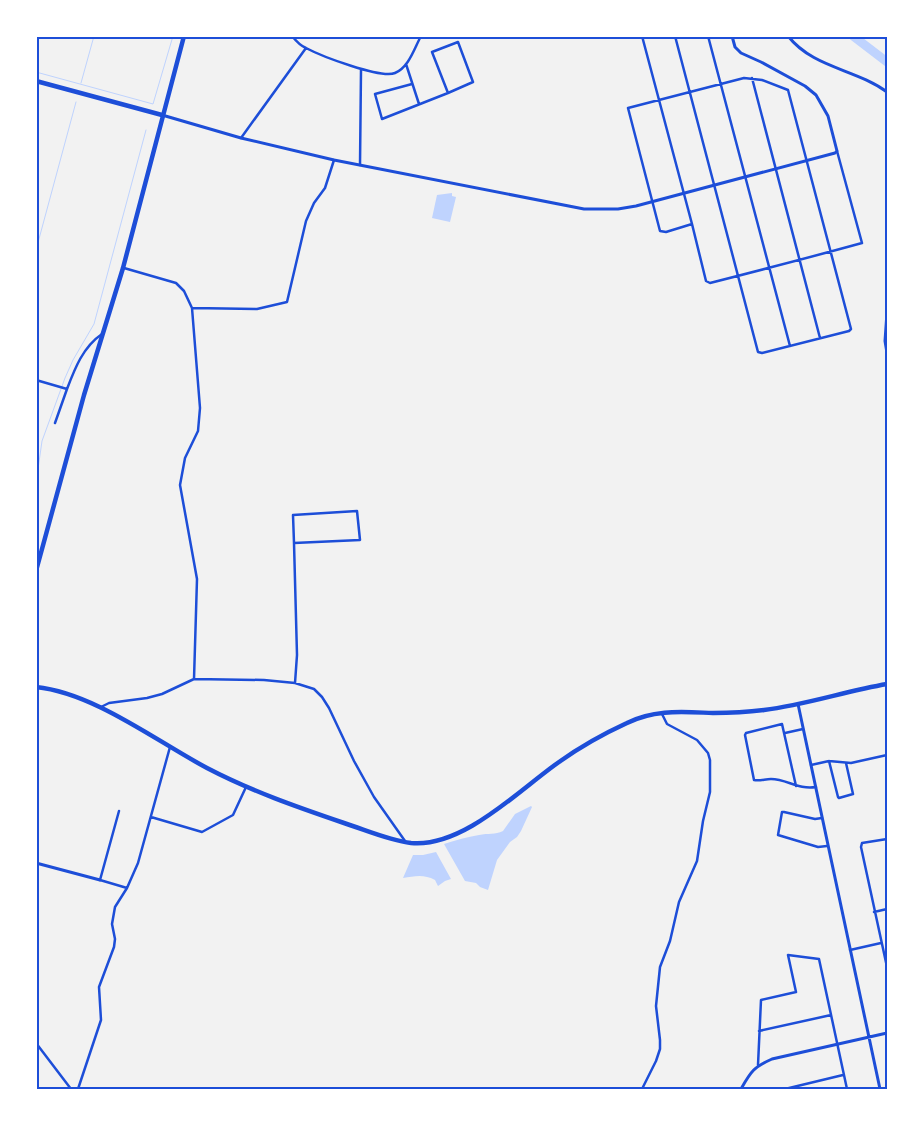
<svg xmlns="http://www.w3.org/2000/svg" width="923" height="1125" font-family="Overpass,sans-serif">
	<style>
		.water { fill: #bfd3fe }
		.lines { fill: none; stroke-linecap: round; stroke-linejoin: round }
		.stream { stroke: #bfd3fe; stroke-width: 1 }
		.river { stroke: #bfd3fe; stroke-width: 9 }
		.minor { stroke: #1d4ed8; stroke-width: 2.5 }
		.tertiary { stroke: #1d4ed8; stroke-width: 3 }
		.trunk { stroke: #1d4ed8; stroke-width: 4.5 }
		.neatline { fill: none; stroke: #1d4ed8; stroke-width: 2 }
	</style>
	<rect width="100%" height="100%" fill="#f2f2f2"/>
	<path class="water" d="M452,193V196L456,197L450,222L432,218L437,195Z
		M531,806L532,807L521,831L517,837L510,842L497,860L488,890L480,887L476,883L465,881L444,844C456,840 467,837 479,835C488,833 495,835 503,831L515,814Z
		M436,852L451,879L445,881L438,886L435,880C424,874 415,876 403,878L413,855H423Z"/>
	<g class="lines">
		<path class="stream" d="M36,72L153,104L173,36
			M81,83L94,36
			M36,250L76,102
			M36,497L38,469L42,441L65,378L73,360L94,324L146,130"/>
		<path class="river" d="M853,36L887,62"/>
		<path class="minor" d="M292,36C296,41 301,46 306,48C321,56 381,79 395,73C409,67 414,49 421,36
			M642,36L692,224
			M675,36C702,142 730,247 758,352L762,353L849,331L851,329L788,90L762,80L744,78L628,108L660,231L666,232L692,224L706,281L710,283C761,270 811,257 862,243L837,151
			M708,36L790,346
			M458,42L473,82L448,93L432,52Z
			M406,64L419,104
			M752,78L820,338
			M412,84L375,94L382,119L448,93
			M241,138L306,48
			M360,165L361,70
			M124,268L176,283L184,291L192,308L200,408L198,431L185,458L180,485L197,579L194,679
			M192,308L257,309L287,302L306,221L314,203L325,188L334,160
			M36,380L67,389C75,368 83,347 102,334
			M55,423L67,389
			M357,511L360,540L294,543L293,515Z
			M294,543L297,655L295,683
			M101,707L109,703L147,698L162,694L194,679L264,680L295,683L314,689L322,697L329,708L354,761L374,797L405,841
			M785,733L803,729
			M829,761L838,797L839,798L853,794L846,763
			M811,765L829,761L851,763L887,755
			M796,786L782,724L746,733L745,735L754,780C760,781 765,779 771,779C787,779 798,790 816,787
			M119,811L100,880L127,888
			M151,817L202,832L233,815L246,787
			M822,818L815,819L784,812H782L778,835L818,847L827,846
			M887,839L862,843L861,847L887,967
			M874,912L887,909
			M850,950L881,943
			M759,1031L831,1015
			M36,1043L71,1089
			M758,1065L761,1000L796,992L788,955L819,959L847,1089
			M78,1089L101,1020L99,987L114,947L115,939L112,924L115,907L127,888L138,863L170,747
			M642,1089L656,1061L660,1049V1040L656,1006L660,967L670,941L679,902L697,861L703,821L710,792V760L708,753L697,740L667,724L662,714
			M785,1089L843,1075"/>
		<path class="tertiary" d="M788,36C813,68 856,69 887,92
			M162,115L241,138L334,160L584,209H618L636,206L835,153L837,151L828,116L816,95L805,86L761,62L741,53L735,47L732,36
			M887,312L885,341L887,353
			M798,704L880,1089
			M36,863L100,880
			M741,1089C751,1071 754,1067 772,1059L887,1033"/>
		<path class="trunk" d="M36,81L162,115
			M36,571L84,395L123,268L184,36
			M36,687C94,693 156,741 207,768C251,791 297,807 344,823C366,830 388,840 411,843C463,848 519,790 559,762C580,747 603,734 627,723C655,709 683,712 713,713C730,713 748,712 764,710C805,705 846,691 887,684"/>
	</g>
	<rect width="923" height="1125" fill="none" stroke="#ffffff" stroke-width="75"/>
	<rect x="38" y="38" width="848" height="1050" class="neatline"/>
</svg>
